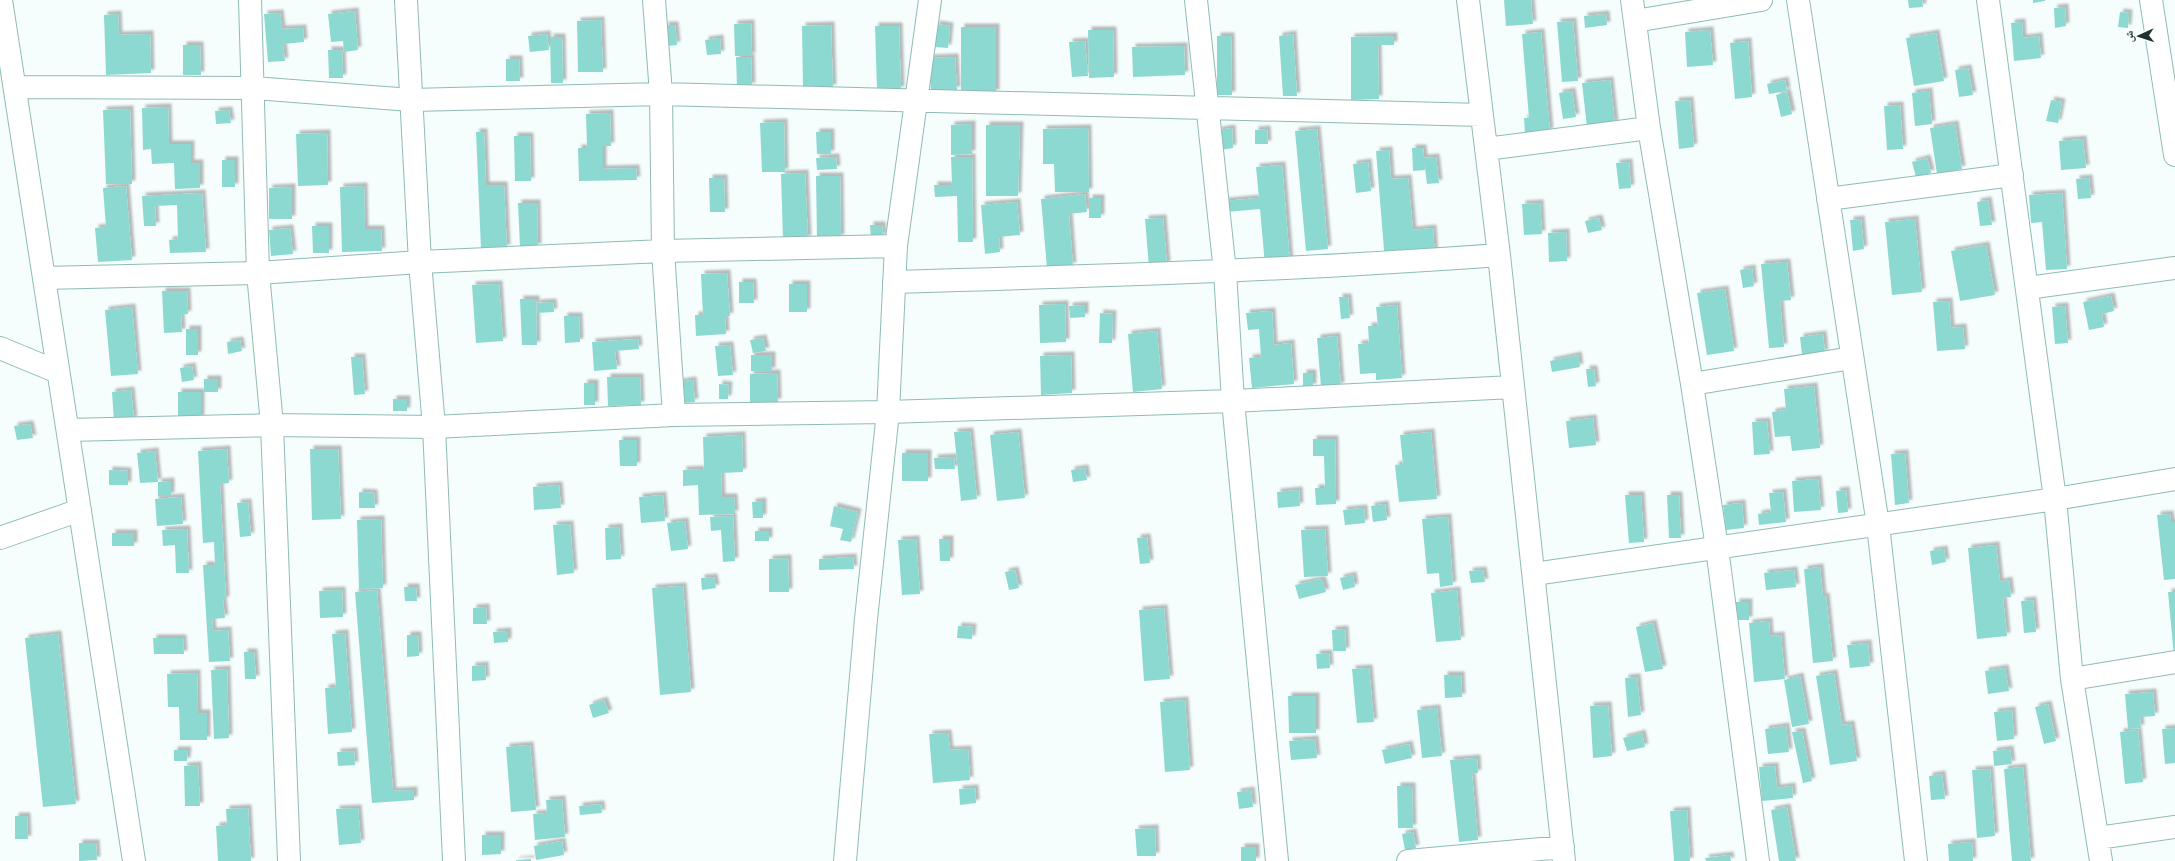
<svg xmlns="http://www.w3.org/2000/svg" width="2175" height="861" font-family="'Golos Text','Noto Naskh Arabic',sans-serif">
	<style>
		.building { fill: #8cd9d2; filter: url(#shadow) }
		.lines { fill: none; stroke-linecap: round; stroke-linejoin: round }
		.minor-casing { stroke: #8fbbb6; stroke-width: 24 }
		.minor { stroke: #fff; stroke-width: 22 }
	</style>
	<defs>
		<filter id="shadow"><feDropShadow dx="3.5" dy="-3.5" stdDeviation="1" flood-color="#0004"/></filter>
	</defs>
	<rect width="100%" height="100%" fill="#f5fefc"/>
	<path class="building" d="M1504,0H1531L1533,24L1506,26Z
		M1908,0H1922L1923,7L1909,8Z
		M2033,0H2045V1L2033,3Z
		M2065,7L2066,26L2055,28L2054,8Z
		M355,11L358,50L344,52L343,41L331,42L328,14Z
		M2120,12L2129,13L2128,28L2118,27Z
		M280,13L282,29L303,28L304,42L283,44L285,61L268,62L264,14Z
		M118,14L119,35L150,34L151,73L106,75L104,15Z
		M1606,14L1607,25L1585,28L1584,16Z
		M601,20L603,72H578L577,21Z
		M1573,21L1578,81L1562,82L1557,22Z
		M2022,22L2023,38L2039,36L2041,58L2014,61L2011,23Z
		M751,23L752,56H735L734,24Z
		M936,24L950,26L948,48L934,47Z
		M665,25H675L677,45L667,46Z
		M831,25L833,88L803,89L802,26Z
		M875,26H899L901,90H877Z
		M961,27H996V93L961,92Z
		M1088,30H1113L1114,77L1089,78Z
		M1710,30L1713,65L1687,67L1685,32Z
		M1541,32L1550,132L1525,134L1524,118H1529L1522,34Z
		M1936,33L1944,81L1914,86L1906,38Z
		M547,34L549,50L530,52L528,36Z
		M1293,34L1297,96H1283L1279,36Z
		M1217,36H1231L1232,95H1217Z
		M1394,36V45H1378L1379,99L1351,100V37Z
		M550,37H562L563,83H551Z
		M720,38L721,54L707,55L705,40Z
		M1085,41L1088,76L1072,77L1069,42Z
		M1748,41L1752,97L1735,99L1730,43Z
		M183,45H200L201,75H183Z
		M1184,46L1185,75L1133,77L1132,47Z
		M328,50H342L343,78H329Z
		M736,57H751L752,86L737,87Z
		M955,57L957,90L931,91L929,58Z
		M506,59H519L520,81H506Z
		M1968,68L1973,95L1959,97L1955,70Z
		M1610,80L1615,124L1587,127L1582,83Z
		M1785,80L1787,91L1769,94L1767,84Z
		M1572,91L1576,117L1563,119L1559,93Z
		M1929,91L1932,124L1915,126L1912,93Z
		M1787,92L1792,114L1781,117L1776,95Z
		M1690,100L1694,147L1679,149L1675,101Z
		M2051,100L2062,102L2058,123L2046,121Z
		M1900,105L1903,149L1887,150L1884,106Z
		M168,107L169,144H191V163H200V188L175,189L174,163L152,164L151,149L143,150L142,108Z
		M130,109L132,184H106L103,110Z
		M229,110L231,123L216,124L215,111Z
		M610,113L611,146H603V169L636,168L637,180L579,181L578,148H587L586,114Z
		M784,122L785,172H762L760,123Z
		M972,124V154L951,155V125Z
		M1955,124L1962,169L1937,174L1930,128Z
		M986,125H1020L1018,196H986Z
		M1088,128L1089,192H1055L1054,164H1043V129Z
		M1232,128L1233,148L1220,150L1218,130Z
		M1267,129L1268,144H1255V130Z
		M1317,129L1328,249L1306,251L1295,131Z
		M476,132H484L486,185H504L507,248L481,249Z
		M816,132H831V154H817Z
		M327,133L328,185L298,186L296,134Z
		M514,136H530L531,181H515Z
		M2083,139L2086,168L2061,170L2059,141Z
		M1412,148H1423L1424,158L1436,157L1439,183L1427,184L1424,160L1425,170L1413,171Z
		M1389,150L1391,179L1408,178L1413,230L1433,228L1435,258L1385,262L1376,151Z
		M836,157L837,169L817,170L816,158Z
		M951,157H972L973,242H958L957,196L935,197L934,185H952Z
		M1927,158L1931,173L1916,177L1912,162Z
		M222,160H235V187H222Z
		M1368,162L1371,191L1356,193L1353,164Z
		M1629,162L1631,188L1619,189L1616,163Z
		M1282,165L1290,263L1265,265L1260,209L1226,212L1225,201L1259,198L1256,167Z
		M805,173L808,239L783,240L781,174Z
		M816,176H840L841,238L817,239Z
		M709,178H724L725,212H710Z
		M2089,178L2091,198L2078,199L2076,179Z
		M126,186L132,260L98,262L95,228L106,227L103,188Z
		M364,186L365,229H381L382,251L342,252L340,187Z
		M292,187V219H269V188Z
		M202,193L206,252L170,253L169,240L178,239L177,205L155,206L156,226H144L142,196Z
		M2062,193L2067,269L2046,270L2042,222L2031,223L2029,195Z
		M1085,194L1087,212L1069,214L1073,266L1047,268L1041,199Z
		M1089,198H1101V218H1089Z
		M1988,200L1992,225L1980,226L1977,202Z
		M1017,202L1020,235L999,237L1000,252L985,254L981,205Z
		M518,203H537L538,247H520Z
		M1540,203L1542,234L1524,235L1522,204Z
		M1163,218L1167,265L1149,267L1145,219Z
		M1599,218L1602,230L1588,233L1585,221Z
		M1861,219L1864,249L1853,251L1850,220Z
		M1915,219L1922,292L1892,295L1885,222Z
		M870,225H882L883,237L871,238Z
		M312,226H329V253H313Z
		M290,228L293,254L271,256L269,230Z
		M1566,232L1567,261L1549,262L1548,233Z
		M1986,245L1995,295L1960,301L1951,251Z
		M1787,262L1791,300L1780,301L1784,347L1769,348L1761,264Z
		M1752,268L1754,286L1743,288L1740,270Z
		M727,273L730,316L725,317L726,334L696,336L695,315H703L701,274Z
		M739,282H753L754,303H739Z
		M499,284L503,341L476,343L472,285Z
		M789,284H807V312H789Z
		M1725,289L1734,351L1707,355L1697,293Z
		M162,291H187L188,314L181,315L182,332L164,333Z
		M2111,296L2114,311L2102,314L2104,327L2089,330L2083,302Z
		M1339,297H1348L1350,318L1341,319Z
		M520,299H536L537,345H522Z
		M1949,301L1951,328L1963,327L1965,349L1937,351L1933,302Z
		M553,302L554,312L537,313V303Z
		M1065,304L1066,342L1040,343L1039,305Z
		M1085,305V317L1070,318L1069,306Z
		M1397,305L1402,378L1376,380V373L1360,374L1358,344L1369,343L1368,326H1378L1376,307Z
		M2065,306L2068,343L2055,344L2052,307Z
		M132,307L138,374L111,376L105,310Z
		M1272,311L1274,345L1291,343L1294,384L1252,388L1249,358L1261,357L1259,329L1248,330L1246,313Z
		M1100,313L1113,314L1112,343H1099Z
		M564,316H579L580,342L565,343Z
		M186,329H198V355H186Z
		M1157,331L1162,389L1133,392L1128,334Z
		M1823,334L1825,353L1802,355L1800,337Z
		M1337,336L1341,386L1321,387L1317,338Z
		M763,338L766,351L753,353L750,340Z
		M638,339L639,349L615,351L617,369L594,371L592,342Z
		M240,340L242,351L228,354L227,342Z
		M730,345L733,375L718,376L715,346Z
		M751,355H772V371H751Z
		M1071,355L1072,393L1041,395L1040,356Z
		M1578,355L1580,367L1552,372L1550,361Z
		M351,357H362L365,394L354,395Z
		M192,366L194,380L182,382L180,368Z
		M1586,369H1594L1596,386L1588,387Z
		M777,373L778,402H750V374Z
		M1303,373H1313V387H1303Z
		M607,377H640L641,405L608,406Z
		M204,379H218V392H204Z
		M693,380L695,402L681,403L679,382Z
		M584,383H595V405H584Z
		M719,384L729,385L728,399H719Z
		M1814,386L1820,448L1792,451L1790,436L1775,437L1772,412L1786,410L1784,389Z
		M131,390L134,420L114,422L112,392Z
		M178,392H201V419H178Z
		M393,399H407V411H393Z
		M1593,418L1596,445L1569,448L1566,421Z
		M1767,421L1770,454L1754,455L1752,422Z
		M30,424L33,438L17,440L14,426Z
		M970,431L977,499L961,501L954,432Z
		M1018,432L1025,498L997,501L990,435Z
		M1431,432L1437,499L1399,502L1395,465L1403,464L1400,435Z
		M742,435L743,472L721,473L722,497H734L735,514L699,515L698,485L683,486V470L704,469L703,437Z
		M1313,439H1335L1336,504L1316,505L1315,488H1325L1324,456H1313Z
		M619,440H637V466H620Z
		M227,449L229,483L220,484L226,600H223L225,618L212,619L213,631L228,630L230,661L209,662L203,565H215L214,542L203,543L198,451Z
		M310,449H338L341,519L312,520Z
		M155,451L158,482L171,481V496H158V482L140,483L137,453Z
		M902,453H928V481H902Z
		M1905,453L1909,503L1895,505L1891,454Z
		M954,457L955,469H935L934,458Z
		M1085,468L1087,480L1073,482L1071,470Z
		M109,470L128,471V485H109Z
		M1818,479L1821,510L1794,512L1792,481Z
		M559,485L561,508L534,510L533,487Z
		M1299,490L1300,506L1278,508L1277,492Z
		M1846,490L1848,512L1838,513L1836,491Z
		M359,492L374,493L375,508H359Z
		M1783,492L1786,522L1759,525L1758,514L1771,512L1769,493Z
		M663,495L665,521L641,523L639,497Z
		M1625,495H1641L1644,542L1629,543Z
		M1667,495H1679L1681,538H1669Z
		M181,497L183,524L157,526L155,499Z
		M763,501V518H753L752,502Z
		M248,502L251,536L240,537L237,503Z
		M1742,503L1744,528L1726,530L1723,505Z
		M1385,504L1387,520L1373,522L1371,506Z
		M834,506L858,512L851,542L840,540L843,529L830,526Z
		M1364,508L1365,523L1345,525L1343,510Z
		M2170,514L2171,522H2175V579L2164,580L2157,515Z
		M733,516L735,561L723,562L721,530L711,531L710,517Z
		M1448,517L1453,585L1440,587L1439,573L1427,574L1422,519Z
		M381,519L383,588L359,589L357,520Z
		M685,521L688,549L671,551L667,523Z
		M570,524L574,573L557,575L553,525Z
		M619,527L621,559L606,560L605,528Z
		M187,529L189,573H176L175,545L163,546L162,530Z
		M1325,529L1328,576L1304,577L1301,530Z
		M755,531H769V541H755Z
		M112,533H134V546H112Z
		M1147,537L1150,563L1140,564L1137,538Z
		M916,539L920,594L902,595L898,540Z
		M939,539H950V561H940Z
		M1996,545L2000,582L2009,580L2011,597L2003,598L2007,636L1977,639L1968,548Z
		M1944,549L1946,562L1932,565L1930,551Z
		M853,557L854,569L819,570V559Z
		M788,558L789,592H769V559Z
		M1820,567L1823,597L1826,596L1833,661L1813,663L1804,569Z
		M1015,570L1019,588L1009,590L1005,572Z
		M1483,570L1485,582L1471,583L1469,571Z
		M1794,570L1796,587L1766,590L1764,573Z
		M1353,575L1355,587L1343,590L1340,578Z
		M714,577L716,588L702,590L701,578Z
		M1322,579L1326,592L1299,599L1295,585Z
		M683,586L691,692L660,695L652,588Z
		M404,587H416L417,601H405Z
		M342,590L343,617L320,618L319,591Z
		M377,590L393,791L414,790V800L372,803L355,592Z
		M1457,590L1461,640L1436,642L1431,593Z
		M2168,592H2175V655L2174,656Z
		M2033,600L2036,632L2024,633L2021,601Z
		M1736,602H1749V620H1736Z
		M486,607L487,624H473V608Z
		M1164,608L1170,679L1144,681L1139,610Z
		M1769,621L1770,636L1781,635L1785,679L1754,682L1749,623Z
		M1653,623L1663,669L1645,672L1636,627Z
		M958,626L973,627L972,639L957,638Z
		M1345,629L1346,651H1333L1332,630Z
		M508,631V642L494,643L493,632Z
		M345,633L352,732L328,734L325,688L336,687L332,634Z
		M58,634L76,804L43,807L25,638Z
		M407,635H418L419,656L407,657Z
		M153,638H183L184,654H154Z
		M1868,643L1870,666L1850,668L1847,645Z
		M244,652H254L256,679H245Z
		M1329,653L1330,668L1317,669L1316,654Z
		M485,665L486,680L472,681V666Z
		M1369,668L1374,722L1357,723L1352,669Z
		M2005,668L2009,691L1988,694L1985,671Z
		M227,669L229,738L214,739L211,670Z
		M197,673L198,713H207V740H180L179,707H168L167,674Z
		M1834,673L1842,725L1851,724L1857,761L1830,765L1816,676Z
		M1444,675H1461L1462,697L1445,698Z
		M1800,676L1809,724L1792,727L1784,680Z
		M1637,677L1641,715L1628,717L1625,678Z
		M2153,692L2155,716L2140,717L2141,728L2128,729L2125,694Z
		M1288,696H1316V733H1289Z
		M604,700L609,713L593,718L589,705Z
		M1185,700L1190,770L1165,772L1160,702Z
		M2048,704L2056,741L2044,744L2035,707Z
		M1608,705L1612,756L1593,758L1590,706Z
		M1437,708L1442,756L1422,758L1417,710Z
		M2012,710L2014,739L1997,741L1994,712Z
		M1786,726L1789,752L1768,754L1765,729Z
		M2175,728V763L2165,764L2162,729Z
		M2138,730L2143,782L2125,784L2120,732Z
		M1802,731L1812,781L1803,783L1792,732Z
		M948,733L950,750L968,749L970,780L933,783L929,734Z
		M1642,733L1645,747L1627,751L1623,738Z
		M1315,739L1317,758L1291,760L1289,741Z
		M1409,744L1412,758L1385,764L1382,750Z
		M530,745L536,810L511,812L506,747Z
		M2010,749L2012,764L1994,766L1993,751Z
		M174,750H188L187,761H174Z
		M354,751L355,765L338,766L337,752Z
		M1477,758L1478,773L1472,774L1478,840L1459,842L1450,760Z
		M198,765L200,806H185L184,766Z
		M1775,766L1777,788L1792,786L1793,798L1762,801L1759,767Z
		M2023,767L2031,861H2012L2004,769Z
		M1990,769L1995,836L1977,838L1972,770Z
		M1942,774L1945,799L1931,800L1929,776Z
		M1397,786H1412L1413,828H1398Z
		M975,788L976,803L960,805L959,789Z
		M1251,790L1253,807L1239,809L1237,792Z
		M562,799L565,837L535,840L533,814L547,813L546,800Z
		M601,804L602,813L580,815L579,806Z
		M1787,807L1796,861H1779L1771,810Z
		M248,808L251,861H218L216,826L227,825L226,809Z
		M358,808L361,843L339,845L336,809Z
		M1687,810L1690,861H1674L1670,811Z
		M15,816H27L28,839H15Z
		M1155,828L1156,856H1137L1135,829Z
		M1413,832L1416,848L1405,850L1402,834Z
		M482,835H501V854L482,855Z
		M562,841L564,855L536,860L534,846Z
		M1972,842L1973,861H1949L1948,844Z
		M79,843H96L97,860L79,861Z
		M1241,847H1256V861H1241Z
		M1730,855L1731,861H1706L1705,858Z
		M531,859V861H516V860Z"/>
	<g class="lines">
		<g class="minor-casing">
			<path id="minor" d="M1,0L134,861
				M250,0L258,273L272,425L289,861
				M406,0L420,262L434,427L454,861
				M654,0L661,94L663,251L674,415
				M1196,0L1225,272L1233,401L1277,861
				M1468,0L1499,255L1564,861
				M1632,0L1649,128L1692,384L1717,548L1758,861
				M1798,0L1878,525L1916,861
				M1988,0L2055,499L2072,679L2101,861
				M2151,0L2175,155
				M1635,21L1761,0
				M15,87L253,88L411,100L661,94L1482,115
				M1486,149L1649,128
				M1828,199L2012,175
				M44,278L258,273L420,262L663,251L896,246
				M894,282C1096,276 1298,270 1499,255
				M2027,288L2175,268
				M0,348L58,372
				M1692,384L1852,358
				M68,430L272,425L434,427L674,415L888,412L1233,401L1513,387
				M0,538L80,510
				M1534,574L2055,499L2175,479
				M2072,679L2175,662
				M2098,838L2175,827
				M845,861L866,619L888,412L896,246L930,0
				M1408,861L1563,847"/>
		</g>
		<use href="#minor" class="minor"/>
	</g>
	<g transform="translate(2139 36) rotate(267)" stroke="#f5fefc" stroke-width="3" paint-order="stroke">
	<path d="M0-3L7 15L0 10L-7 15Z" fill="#203230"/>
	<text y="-6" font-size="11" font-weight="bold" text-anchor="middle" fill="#203230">ش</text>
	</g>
</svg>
